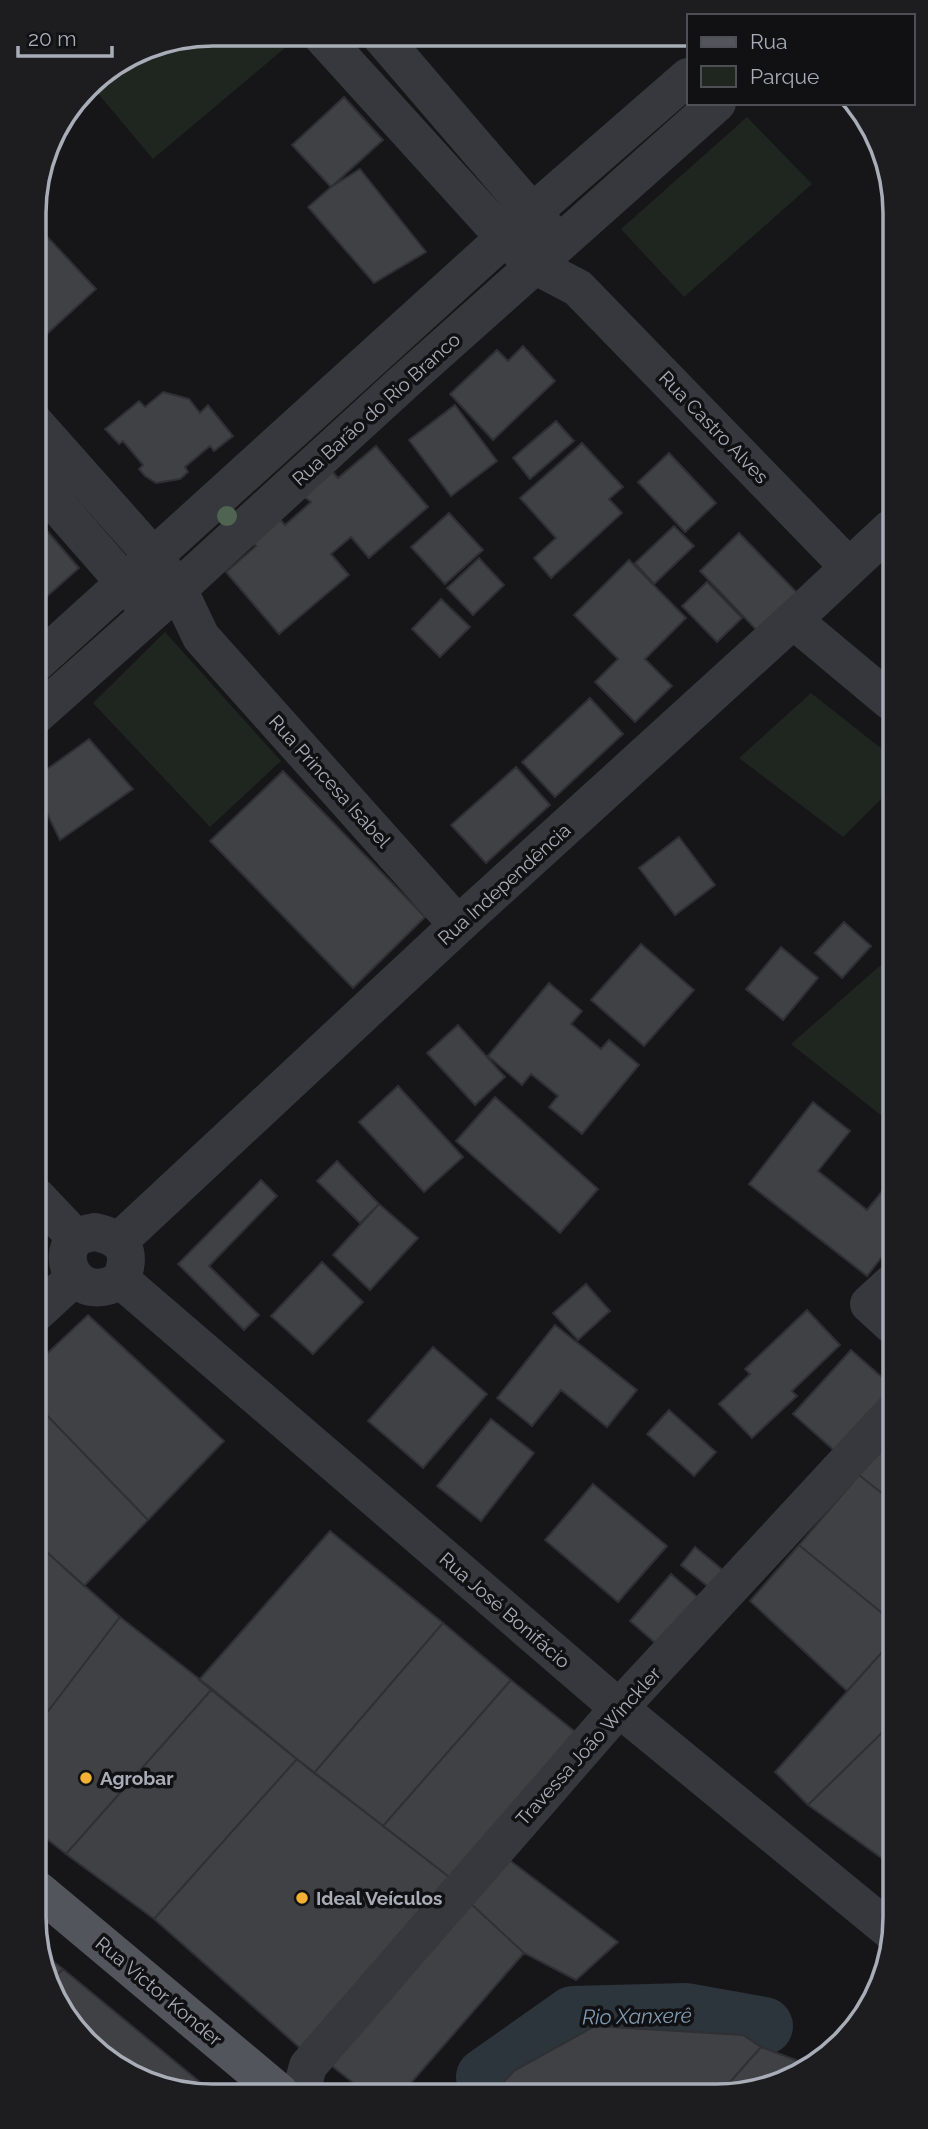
<svg xmlns="http://www.w3.org/2000/svg" width="928" height="2129" font-family="Raleway,sans-serif">
	<style>
		.green { fill: #1e261f }
		.lines { fill: none; stroke-linecap: round; stroke-linejoin: round }
		.river { stroke: #2c353c; stroke-width: 58 }
		.building { fill: #404145; stroke: #303034; stroke-width: 2 }
		.minor { stroke: #37383d; stroke-width: 38 }
		.major { stroke: #53555c; stroke-width: 38 }
		.tree { fill: #506452 }
		.poi-dot { fill: #f2b134; stroke: #111113; stroke-width: 2.5 }
		.labels { text-anchor: middle; dominant-baseline: central; stroke-width: 7; stroke-linejoin: round; paint-order: stroke }
		.street-label { font-size: 19px; fill: #a8adb8; stroke: #111113 }
		.poi-label { font-size: 19px; font-weight: bold; fill: #a8adb8; stroke: #111113; text-anchor: start }
		.water-label { font-size: 21px; font-style: italic; fill: #7f9bb3; stroke: #111113 }
		.rim { fill: none; stroke: #a8adb8; stroke-width: 3.5 }
	</style>
	<rect width="100%" height="100%" fill="#161618"/>
	<path class="green" d="M213,33L295,34L298,37L153,159L90,84L94,78L145,47Z
		M747,117L812,184L684,297L621,229Z
		M165,632L281,761L210,827L93,703Z
		M811,693L891,756V789L843,837L739,758Z
		M891,956L892,1124L791,1044Z"/>
	<g class="lines">
		<path class="river" d="M485,2077L573,2015L686,2012L764,2026"/>
	</g>
	<path class="building" d="M344,97L383,140L331,187L292,145Z
		M360,169L426,252L374,283L308,207L331,187Z
		M40,229L96,289L37,343L34,340V235Z
		M523,346L555,381L493,440L450,394L497,350L508,361Z
		M163,392L189,399L200,413L208,405L233,436L214,451L210,446L185,467L188,472L180,479L156,483L145,476L139,469L143,465L123,441L119,444L105,429L139,401L145,407Z
		M455,405L497,461L451,496L409,440Z
		M556,421L574,441L530,479L513,458Z
		M582,443L623,487L609,499L622,513L551,578L534,558L556,538L520,498Z
		M376,446L428,507L369,558L351,537L331,554L349,575L279,634L226,572L256,546L251,540L278,517L285,525L311,502L303,496L332,471L338,478Z
		M669,453L716,503L685,532L638,482Z
		M449,513L483,550L445,584L411,547Z
		M35,517L79,568L35,607Z
		M674,526L694,546L654,584L635,563Z
		M739,533L807,603L767,641L700,571Z
		M479,558L504,585L473,615L447,588Z
		M629,560L686,618L645,659L672,686L635,722L595,682L618,659L574,615Z
		M707,582L742,618L717,642L682,606Z
		M441,599L470,627L440,657L412,629Z
		M590,698L623,734L555,797L522,762Z
		M89,739L133,789L60,840L36,791V777Z
		M516,767L550,805L486,863L451,825Z
		M283,771L425,917L353,988L210,841Z
		M679,837L715,885L675,915L639,868Z
		M844,922L871,946L842,978L815,953Z
		M641,944L694,990L644,1046L591,1000Z
		M781,947L818,978L783,1020L746,989Z
		M549,983L582,1011L571,1024L601,1049L609,1040L639,1065L582,1134L549,1107L558,1096L531,1074L522,1085L488,1056Z
		M458,1025L505,1077L475,1105L427,1053Z
		M398,1086L463,1157L424,1192L359,1122Z
		M495,1097L598,1189L560,1233L456,1141Z
		M813,1102L850,1131L818,1171L867,1210L892,1179V1244L867,1276L749,1184Z
		M337,1161L379,1204L360,1223L317,1181Z
		M261,1180L277,1196L209,1266L259,1315L244,1330L178,1264Z
		M379,1204L418,1238L370,1290L333,1255Z
		M322,1262L363,1302L313,1354L271,1316Z
		M586,1284L610,1311L578,1340L553,1313Z
		M807,1310L840,1345L792,1391L797,1396L752,1438L719,1404L750,1374L745,1369Z
		M88,1315L224,1441L148,1520L38,1406L37,1363Z
		M555,1325L637,1390L607,1427L561,1390L532,1426L497,1398Z
		M433,1347L487,1394L423,1468L368,1421Z
		M851,1350L893,1387V1391L837,1453L793,1414Z
		M38,1406L148,1520L84,1586L38,1544Z
		M669,1410L716,1452L694,1476L647,1434Z
		M491,1419L534,1453L481,1521L437,1486Z
		M893,1438V1502L859,1475Z
		M859,1475L893,1502V1622L799,1545Z
		M593,1484L667,1546L618,1602L545,1540Z
		M330,1531L443,1623L314,1773L199,1680Z
		M799,1545L893,1622V1640L847,1691L750,1601Z
		M695,1547L724,1571L710,1588L681,1565Z
		M43,1549L120,1617L39,1723L38,1555Z
		M671,1574L709,1607L668,1654L630,1621Z
		M120,1617L212,1689L66,1854L39,1833V1723Z
		M443,1623L511,1680L383,1826L314,1773Z
		M893,1640L894,1721L808,1805L775,1772Z
		M511,1680L578,1734L449,1877L383,1826Z
		M212,1689L297,1759L154,1919L66,1854Z
		M894,1721V1867L808,1805Z
		M297,1759L449,1877L300,2048L154,1919Z
		M508,1859L618,1942L576,1980L524,1953L468,1901Z
		M468,1901L524,1953L404,2091L365,2092L328,2063Z
		M39,1950L63,1969L51,1981L39,1962Z
		M63,1969L212,2092H178L94,2051L51,1981Z
		M595,2026L743,2035L761,2047L723,2090L495,2091L514,2071Z
		M761,2047L804,2063L761,2090H723Z"/>
	<g class="lines">
		<path class="minor" d="M320,34L505,238L536,266L578,288L849,567
			M379,34L549,232
			M34,422L153,556L178,589L201,637L458,925
			M35,480L140,600
			M793,620L890,701
			M35,664L533,212L688,77
			M35,716L178,589L404,382L717,103
			M37,1197L76,1238
			M95,1232C123,1238 133,1251 121,1280C76,1307 53,1254 78,1237C83,1234 89,1233 95,1232Z
			M119,1241L458,925L793,620L890,529
			M121,1280L619,1708L893,1933
			M892,1283L869,1304L892,1325
			M37,1312L74,1278
			M301,2092L308,2066L619,1708L893,1412"/>
		<path class="major" d="M39,1891L279,2092"/>
	</g>
	<circle class="tree" cx="227" cy="516" r="10"/>
	<g class="poi-dot">
		<circle cx="86" cy="1778" r="7"/>
		<circle cx="302" cy="1898" r="7"/>
	</g>
	<g class="labels">
		<g class="street-label">
			<text transform="translate(376 409) rotate(-42)">Rua Barão do Rio Branco</text>
			<text transform="translate(714 427) rotate(46)">Rua Castro Alves</text>
			<text transform="translate(330 781) rotate(48)">Rua Princesa Isabel</text>
			<text transform="translate(504 884) rotate(-42)">Rua Independência</text>
			<text transform="translate(505 1610) rotate(41)">Rua José Bonifácio</text>
			<text transform="translate(588 1746) rotate(-48)">Travessa João Winckler</text>
			<text transform="translate(159 1991) rotate(40)">Rua Victor Konder</text>
		</g>
		<g class="poi-label">
			<text x="100" y="1778">Agrobar</text>
			<text x="316" y="1898">Ideal Veículos</text>
		</g>
		<g class="water-label">
			<text transform="translate(637 2016) rotate(-1)">Rio Xanxerê</text>
		</g>
	</g>
	<path d="M0 0H928V2129H0ZM213 46H716A167 167 0 0 1 883 213V1917A167 167 0 0 1 716 2084H213A167 167 0 0 1 46 1917V213A167 167 0 0 1 213 46Z" fill="#1d1d20" fill-rule="evenodd"/>
	<path class="rim" d="M213 46H716A167 167 0 0 1 883 213V1917A167 167 0 0 1 716 2084H213A167 167 0 0 1 46 1917V213A167 167 0 0 1 213 46Z"/>
	<rect x="687" y="14" width="228" height="91" fill="#111113" stroke="#4d4f55" stroke-width="2"/>
	<rect x="701" y="37" width="35" height="10" fill="#53555c" stroke="#4d4f55" stroke-width="2"/>
	<text x="750" y="49" font-size="21" fill="#a8adb8">Rua</text>
	<rect x="701" y="66" width="35" height="21" fill="#1e261f" stroke="#4d4f55" stroke-width="2"/>
	<text x="750" y="84" font-size="21" fill="#a8adb8">Parque</text>
	<path d="M18 46v10h94v-10" fill="none" stroke="#a8adb8" stroke-width="3.5"/>
	<text x="28" y="46" font-size="21" fill="#a8adb8" stroke="#111113" stroke-width="5" paint-order="stroke">20 m</text>
</svg>
